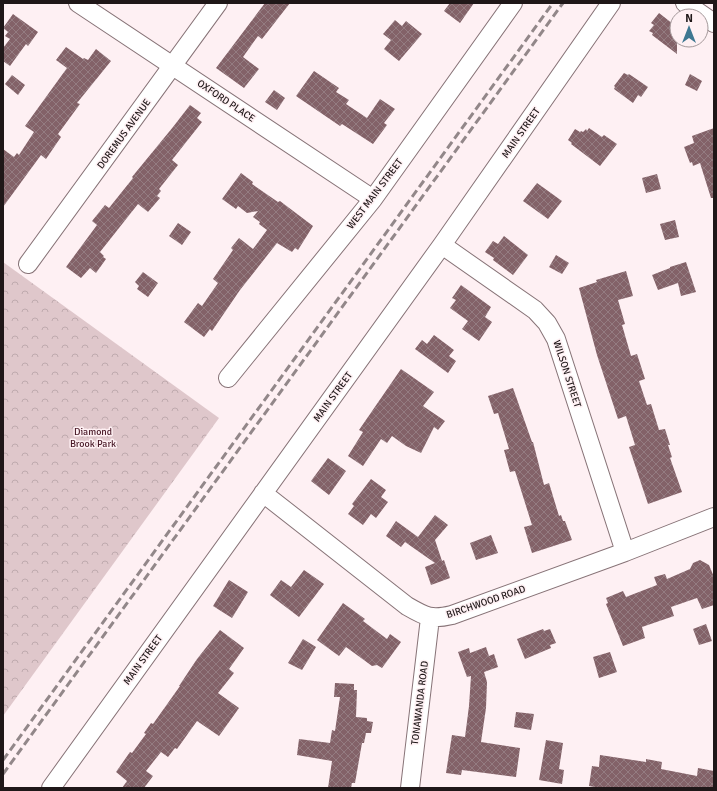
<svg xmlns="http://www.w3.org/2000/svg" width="717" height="791" font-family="Signika,sans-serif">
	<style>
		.forest { fill: url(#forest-crowns) }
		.building { fill: url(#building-cross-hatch) }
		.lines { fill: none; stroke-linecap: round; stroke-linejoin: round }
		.street-casing { stroke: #877377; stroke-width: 20 }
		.street { stroke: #fff; stroke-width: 18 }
		.rail { stroke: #928789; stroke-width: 3; stroke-dasharray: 8 4; stroke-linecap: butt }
		.labels { text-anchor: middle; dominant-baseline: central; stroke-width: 3; stroke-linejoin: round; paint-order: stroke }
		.street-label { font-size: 10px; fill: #1f1718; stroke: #fef0f3 }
		.park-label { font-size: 10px; fill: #491927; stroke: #fef0f3 }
	</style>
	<defs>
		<pattern id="forest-crowns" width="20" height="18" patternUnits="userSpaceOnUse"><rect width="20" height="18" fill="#dfc7cb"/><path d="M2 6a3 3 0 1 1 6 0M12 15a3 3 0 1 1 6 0" fill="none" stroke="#bfaaae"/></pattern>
		<pattern id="building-cross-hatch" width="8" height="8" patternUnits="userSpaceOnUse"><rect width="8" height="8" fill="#836268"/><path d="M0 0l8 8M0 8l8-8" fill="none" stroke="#947c81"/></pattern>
	</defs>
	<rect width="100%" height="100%" fill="#fef0f3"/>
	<path class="forest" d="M3,262L219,418L3,716Z"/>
	<path class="building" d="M265,3H290L262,39L258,36L243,57L259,69L244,88L216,68Z
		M450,3H474L460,23L444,11Z
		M659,13L677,27V54L652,35L653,33L649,31L654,25L651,23Z
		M13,14L38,32L28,46L26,44L10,66L3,61V48L10,39L5,36L8,32L3,28Z
		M395,20L402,26L406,21L422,34L399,61L384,49L391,40L383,34Z
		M66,47L83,59L84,58L88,60L96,49L111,61L77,103L80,104L58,134L61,137L46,159L41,155L3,207V149L14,157L17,153L19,155L34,132L25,126L67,68L56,60Z
		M314,71L339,88L336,92L349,100L346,104L367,118L380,99L395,109L384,123L387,125L373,144L342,124L340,126L296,96Z
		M624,73L628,75L629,74L648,87L641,97L638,95L633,103L614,89L615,87L614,86Z
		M690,74L702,81L697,91L685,85Z
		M12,75L25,85L18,95L5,84Z
		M274,90L285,98L277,110L265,102Z
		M190,105L201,113L197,118L202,122L172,160L178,165L159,189L161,191L157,196L160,198L148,212L138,204L100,252L104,256L103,257L106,259L96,273L90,268L81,278L66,267L97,225L92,221L105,205L109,208L133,178L132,177L173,127Z
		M589,128L602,137L604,135L617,144L600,166L571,144L572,143L568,140L575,129L580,132L581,131L583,132L586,129L587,131Z
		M714,128V198H711L700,163L693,166L692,162L690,163L684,147L694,143L692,136Z
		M241,173L253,182L252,184L278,202L280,201L313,226L298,250L295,248L292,252L277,243L240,290L212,331L210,329L204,337L184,322L198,303L202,306L218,283L213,279L233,250L231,248L239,238L253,249L267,230L259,224L260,222L253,217L258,211L247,213L238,206L236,209L222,199Z
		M657,174L661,189L646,193L642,178Z
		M537,183L562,201L548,219L523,201Z
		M675,220L679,237L665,240L660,224Z
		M178,223L191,232L182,245L169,236Z
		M504,236L528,255L513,275L493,260L494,258L485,252L493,241L498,244Z
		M556,255L569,263L562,274L549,267Z
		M686,262L696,292L681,296L678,283L658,290L652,275L670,268V267Z
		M626,271L633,296L618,300L625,324L622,325L631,356L637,354L645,379L639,381L647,405L651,404L659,430L665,429L670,445H668L672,457L670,458L682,492L648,504L629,447L635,445L626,416L618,419L597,355L579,288L597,282L596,280Z
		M143,272L158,283L148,297L137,289L139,286L135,282Z
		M461,285L491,307L485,317L492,322L479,341L462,329L468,321L450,308L456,300L452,298Z
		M434,335L454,350L449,356L456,361L448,373L415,349L422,340L427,344Z
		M401,369L434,392L423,406L445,421L438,430L434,427L421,453L406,446L392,436L387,443L381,439L363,466L348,456L363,432L359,430Z
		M513,388L532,442H533L544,485L549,483L559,516L561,515L563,521H565L572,540L532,553L524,527L532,525L515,471L510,472L504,450L509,449L498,413L494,414L488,396Z
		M328,458L346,471L329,495L311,481Z
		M371,479L386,490L381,497L388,502L376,518L371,514L363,525L348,514L354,506L352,504Z
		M435,515L448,525L435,540L442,561L444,560L450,578L431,585L425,567L435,563L405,542L401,547L386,536L396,521L418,537Z
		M491,535L498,553L476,560L470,543Z
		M700,560L709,565L714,577V605L702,609L697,598L671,607L674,616L642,627L645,638L623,646L606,604L608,603L606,598L623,591L626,597L657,585L654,577L665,574L667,579L690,569L693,563Z
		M304,570L324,584L299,617L270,595L281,580L291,587Z
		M229,580L248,592L232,618L213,606Z
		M343,603L365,619L363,621L387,639L390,634L401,642L382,668L377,665L372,666L346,647L339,656L317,640Z
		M706,624L712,641L699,645L693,629Z
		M543,629L544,631L550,629L556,643L550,645L551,648L525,659L517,639Z
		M220,630L244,648L229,669L234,673L218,693L239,708L219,736L197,721L177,749L175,748L168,757L161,752L146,771L153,776L144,788H122L127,781L116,772L130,752L132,753L146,734L144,733L151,723L153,724L180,686H179L197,659Z
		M303,639L316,647L302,670L288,663Z
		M486,647L489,656L494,654L498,667L484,672L487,682L486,708L481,742L520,748L516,777L462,770L461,775L446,773L452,735L465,737L469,706L471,676L467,677L458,652L469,648L470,653Z
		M610,652L617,672L599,678L593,657Z
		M335,683L354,684V690H357L356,717L367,718V721L373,722L371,733H366L364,743H362L355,783H352L351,788H328L332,761L297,755L299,739L330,743L332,730L335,731L340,697H334Z
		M516,712L534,714L531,730L514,727Z
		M546,740L563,743L559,769L564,770L562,784L539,780Z
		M600,755L646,762V759L662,762L661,769L697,776L698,768L714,771V788H601L589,786L592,766L599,767Z"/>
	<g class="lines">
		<g class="street-casing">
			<path id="street" d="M78,3L373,199
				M685,3L714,23
				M442,245L535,310L547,323L556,339L625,552
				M28,264L218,3
				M228,378L373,199L513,3
				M263,493L407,606C426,617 431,620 452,615L625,552L714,517
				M51,788L442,245L611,3
				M410,788L430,618"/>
		</g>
		<use href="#street" class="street"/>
		<path class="rail" d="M3,760L553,3
			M3,774L563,3"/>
	</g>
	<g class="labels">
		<g class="street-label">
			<text transform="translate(226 101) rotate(34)">OXFORD PLACE</text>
			<text transform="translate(521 133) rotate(-55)">MAIN STREET</text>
			<text transform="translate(124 134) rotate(-54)">DOREMUS AVENUE</text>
			<text transform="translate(375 194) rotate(-53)">WEST MAIN STREET</text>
			<text transform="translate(567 374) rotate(72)">WILSON STREET</text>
			<text transform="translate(333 397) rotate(-54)">MAIN STREET</text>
			<text transform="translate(486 602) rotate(-19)">BIRCHWOOD ROAD</text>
			<text transform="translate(143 660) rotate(-54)">MAIN STREET</text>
			<text transform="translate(420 703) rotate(-83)">TONAWANDA ROAD</text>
		</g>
		<g class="park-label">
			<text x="93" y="432">Diamond<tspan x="93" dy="12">Brook Park</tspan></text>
		</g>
	</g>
	<rect width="717" height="791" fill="none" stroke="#1f1718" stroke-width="8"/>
	<g transform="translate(689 28)"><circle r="19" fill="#fef0f3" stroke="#a5999b"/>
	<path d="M0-3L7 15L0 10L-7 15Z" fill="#3e7791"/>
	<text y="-6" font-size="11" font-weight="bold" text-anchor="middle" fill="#1f1718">N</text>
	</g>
</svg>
